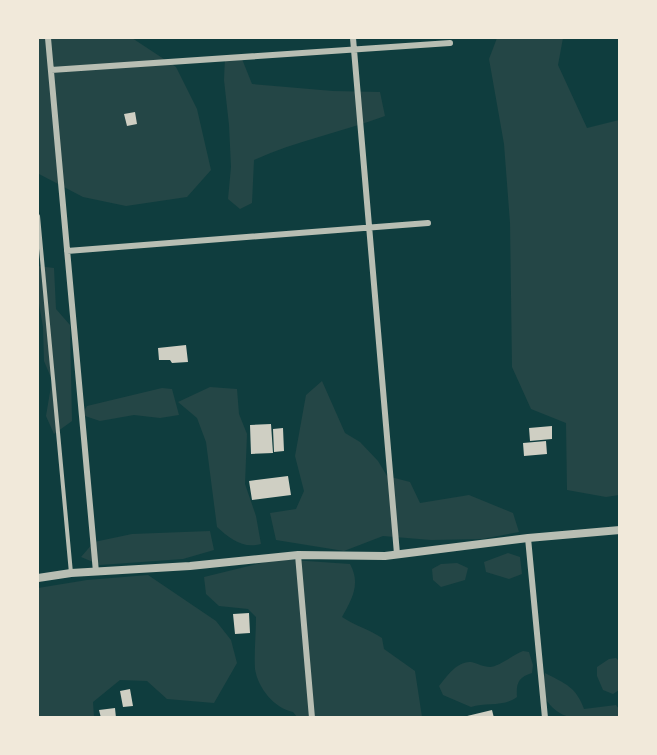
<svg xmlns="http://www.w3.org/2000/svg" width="657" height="755" font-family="'DejaVu Sans',sans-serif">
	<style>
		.green { fill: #244646 }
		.building { fill: #cfcfc3 }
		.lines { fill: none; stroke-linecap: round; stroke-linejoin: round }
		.service { stroke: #b8beb3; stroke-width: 4 }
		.minor { stroke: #b8beb3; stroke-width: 6 }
		.tertiary { stroke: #b8beb3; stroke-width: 8 }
	</style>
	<rect width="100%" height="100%" fill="#0f3d3e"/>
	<path class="green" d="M38,38H132L176,67L197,109L211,170L187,197L126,206L83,197L39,174L38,172Z
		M497,38H563L558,65L587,128L619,120V495L606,497L567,490L566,423L531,409L512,367L510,223L504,144L489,59Z
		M225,57L242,59L252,84L333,91L380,92L385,116C341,132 296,141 254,160L252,203L240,209L228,199L231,167L229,125L224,80Z
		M38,266L54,268L56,309L70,325L72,421L54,434L46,416L52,380L44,361L43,327L38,298Z
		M322,381L345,433L360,442L378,461L387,476L410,482L420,503L469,495L513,513L519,532L482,539L431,540L383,536L344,551L276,540L270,513L296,509L304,491L295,456L306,395Z
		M210,387L237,389L239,414L247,434L245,484L256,516L261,544C243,549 230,539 217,527L206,442L197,418L178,402Z
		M162,388L172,389L179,415L160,418L134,415L100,421L82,415L87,406Z
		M210,531L214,550L183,559L100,565L81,557L94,542L132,534Z
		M508,553L520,557L522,574L509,579L486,572L484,562Z
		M278,559L350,564C361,584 352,599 342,617C355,626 369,629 382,638L384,649L415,671L422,717H297L293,712C274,708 258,688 255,669C254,653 256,633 256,617L248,609L219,606L206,594L204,577Z
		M457,563L468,568L465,580L441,587L433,580L432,569L441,564Z
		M148,575L216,621L231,640L237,663L214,703L167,699L147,681L120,680L93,702L94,717H38V588L87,580Z
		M523,651L529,652L533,665L532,673C518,677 516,684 517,697C504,707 486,702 471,707L443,695L439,686C447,676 457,661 471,662C477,663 483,667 490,667C498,667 513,655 523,651Z
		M616,658L619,661V690L613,694L603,690L597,676V667L609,659Z
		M545,673C566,684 576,687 584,709L616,705L619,709V717C583,717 560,728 540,690Z"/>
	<path class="building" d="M135,112L137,124L127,126L124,114Z
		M186,345L188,362L172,363L170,360H159L158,348Z
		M271,424L273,453L251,454L250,425Z
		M552,426V439L530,441L529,428Z
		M283,428L284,451L274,452L273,429Z
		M546,441L547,454L524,456L523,443Z
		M288,476L291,495L252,500L249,481Z
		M249,613L250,633L235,634L233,614Z
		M130,689L133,706L123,707L120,691Z
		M115,708L116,718H101L99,710Z
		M492,710L494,718H463V717Z"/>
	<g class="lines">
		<path class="service" d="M38,216L71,573"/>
		<path class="minor" d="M48,38L96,572
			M353,38L397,554
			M51,70L450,43
			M67,251L428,223
			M528,538L545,718
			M298,555L312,718"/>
		<path class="tertiary" d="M38,578L71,573L190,566L298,555L385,556L528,538L620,530"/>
	</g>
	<rect width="657" height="755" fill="none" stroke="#f1e9da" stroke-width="78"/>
</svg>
